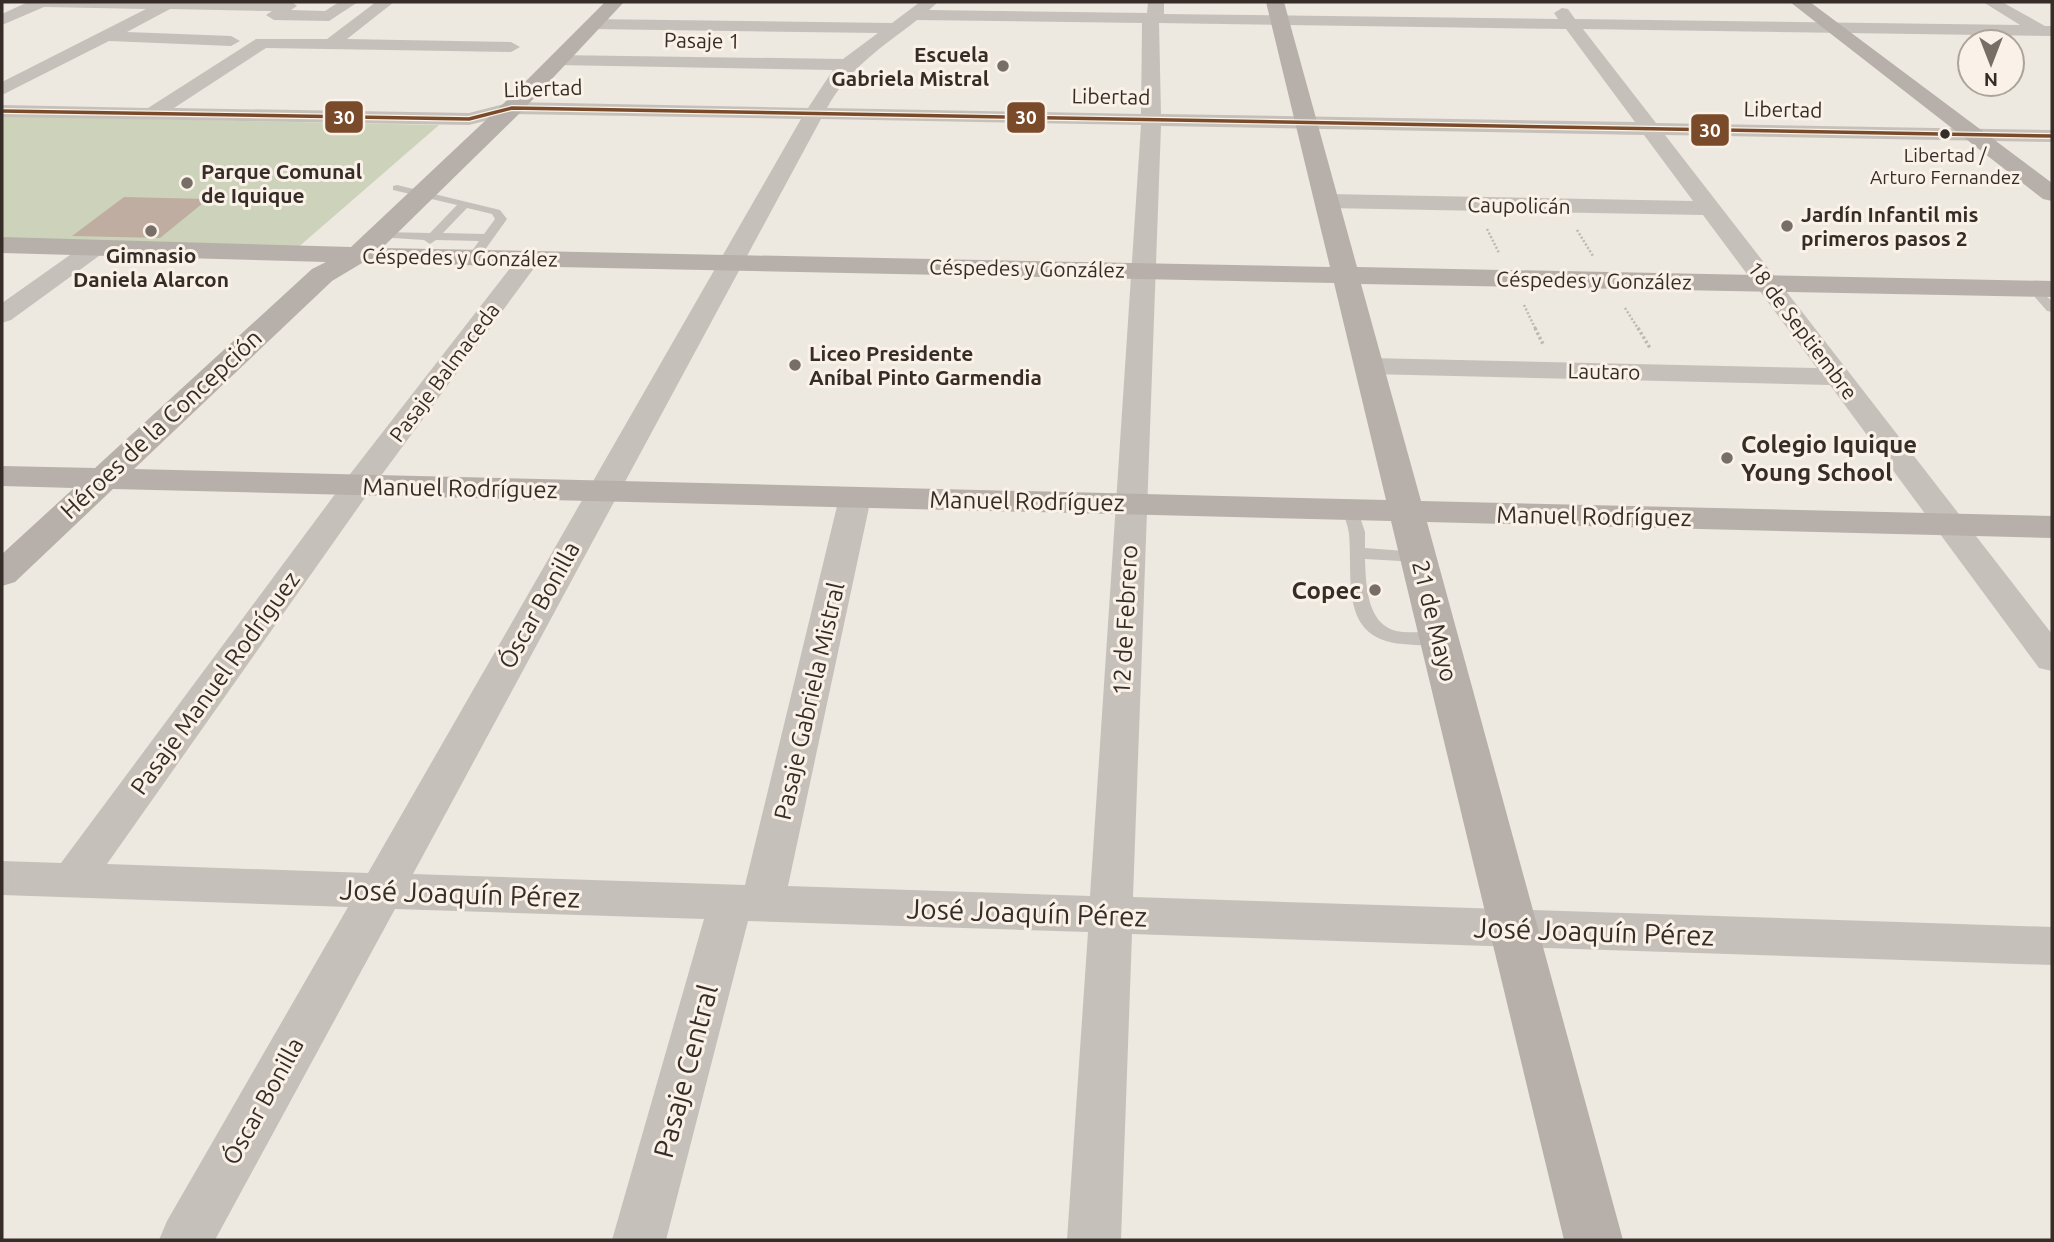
<svg xmlns="http://www.w3.org/2000/svg" width="2054" height="1242" font-family="Ubuntu,sans-serif">
	<style>
		.green { fill: #cdd3ba }
		.building { fill: #c0ada2 }
		.lines { fill: none; stroke-linecap: round; stroke-linejoin: round }
		.path-far1 { stroke: #bfb8b2; stroke-width: 2.5; stroke-dasharray: 2 2; stroke-linecap: butt }
		.path { stroke: #bfb8b2; stroke-width: 3.5; stroke-dasharray: 2.5 2.5; stroke-linecap: butt }
		.lane { fill: #c6c0ba; fill-rule: evenodd }
		.street { fill: #c6c0ba; fill-rule: evenodd }
		.secondary { fill: #b7b0aa; fill-rule: evenodd }
		.bus-1-casing { stroke: #faf2e8; stroke-width: 6 }
		.bus-1 { stroke: #7a4b2a; stroke-width: 3.5 }
		.poi-dot { fill: #776e68; stroke: #faf2e8; stroke-width: 2.5 }
		.bus-dot { fill: #372d28; stroke: #faf2e8; stroke-width: 2.5 }
		.labels { text-anchor: middle; dominant-baseline: central; stroke-width: 6; stroke-linejoin: round; paint-order: stroke }
		.far-bus-label { font-size: 19px; fill: #372d28; stroke: #faf2e8 }
		.far-street-label { font-size: 21px; fill: #372d28; stroke: #faf2e8 }
		.far-poi-label { font-size: 21px; font-weight: bold; fill: #372d28; stroke: #faf2e8; text-anchor: start }
		.street-label { font-size: 24px; fill: #372d28; stroke: #faf2e8 }
		.poi-label { font-size: 24px; font-weight: bold; fill: #372d28; stroke: #faf2e8; text-anchor: start }
		.near-street-label { font-size: 28px; fill: #372d28; stroke: #faf2e8 }
		.line-badge { stroke: #faf2e8; stroke-width: 2.5 }
		.badge-label { font-size: 19px; text-anchor: middle; font-weight: bold; fill: #fff }
	</style>
	<rect width="100%" height="100%" fill="#ede8e0"/>
	<path class="green" d="M2,116L439,125L295,250L2,240Z"/>
	<path class="building" d="M124,197L208,199L160,238L72,236Z"/>
	<g class="lines">
		<path class="path-far1" d="M1487,229L1499,253
			M1577,230L1593,256
			M1524,305L1536,330
			M1625,308L1639,330"/>
		<path class="path" d="M1535,328L1543,344
			M1638,328L1650,348"/>
		<path class="lane" d="M397,185L500,210L507,219L477,261L473,262L467,258L479,241L436,240L430,244L424,240L377,237V233L381,232L430,233L457,205L393,190V186ZM467,208L492,214L495,219L484,234L443,233Z
			M2034,285L2052,301V312L2047,311L2028,289Z
			M1349,503L1357,508L1365,532V548L1418,552L1426,557L1418,562L1365,559C1366,587 1367,629 1403,632C1417,633 1432,631 1446,635L1449,639L1446,643C1433,647 1417,645 1403,644C1339,639 1353,580 1349,534C1348,525 1344,516 1341,508Z"/>
		<path class="street" d="M28,2H292L297,6L291,10L325,11L339,2H358L329,21L274,20L266,15L272,11L170,9L127,32L231,36L240,41L231,46L109,41L2,95V82L146,9L44,7L2,25V14Z
			M376,2H394L347,39L511,42L520,47L511,52L266,48L174,108L469,113L512,102L808,108L833,70L557,65L548,60L557,55L843,59L878,33L591,29L583,24L591,19L892,23L920,2H938L929,10L1147,13L1148,2H1164V14L1558,19L1554,13L1562,8L1568,9L1575,19L2020,25L1983,2H2002L2045,26H2052V36L1583,29L1656,123L2052,130V142L1665,135L2052,634V671L2039,668L1830,385L1370,374L1360,372L1356,366L1360,360L1370,358L1817,368L1703,215L1327,208L1319,206L1316,201L1319,196L1327,194L1693,201L1644,135L1161,126L1133,897L2052,927V965L1132,934L1121,1240H1067L1088,932L748,921L666,1240H612L704,919L395,909L215,1240H159L167,1221L348,907L2,895V861L61,863L347,478L521,254L529,252L537,254L541,259L537,264L369,492L107,864L368,873L801,119L512,114L469,125L2,117V105L148,108L256,39H327ZM917,20L1142,23L1141,114L827,108C850,67 881,48 917,20ZM1159,23L1566,29L1635,122L1161,114ZM821,119L1141,125L1090,896L788,886L871,498L866,491L855,489L844,491L839,498L745,885L413,874Z
			M95,241L103,243L107,248L103,253L11,320L2,323V303L87,243Z"/>
		<path class="secondary" d="M605,2H624L520,113L382,248L1330,267L1266,2H1284L1357,267L2052,281V297L1361,284L1421,501L2052,516V538L1427,522L1623,1240H1564L1391,521L113,489L15,582L2,586V554L74,488L2,486V466L95,468L312,269L326,262L2,253V237L351,247L504,103ZM362,263L1334,283L1386,500L134,469L332,281Z
			M1790,2H1810L2052,183V201L2043,199Z"/>
		<g class="bus-1-casing">
			<path id="bus-1" d="M2,111L469,119L512,108L2052,136"/>
		</g>
		<use href="#bus-1" class="bus-1"/>
	</g>
	<g class="poi-dot">
		<circle cx="1003" cy="66" r="7"/>
		<circle cx="187" cy="183" r="7"/>
		<circle cx="1787" cy="226" r="7"/>
		<circle cx="151" cy="231" r="7"/>
		<circle cx="795" cy="365" r="7"/>
		<circle cx="1727" cy="458" r="7"/>
		<circle cx="1375" cy="590" r="7"/>
	</g>
	<circle class="bus-dot" cx="1945" cy="134" r="6"/>
	<g class="labels">
		<g class="far-bus-label">
			<text x="1945" y="155">Libertad /<tspan x="1945" dy="22">Arturo Fernandez</tspan></text>
		</g>
		<g class="far-street-label">
			<text transform="translate(702 40) rotate(1)">Pasaje 1</text>
			<text transform="translate(543 88) rotate(-2)">Libertad</text>
			<text transform="translate(1111 96) rotate(1)">Libertad</text>
			<text transform="translate(1783 109) rotate(1)">Libertad</text>
			<text transform="translate(1519 205) rotate(1)">Caupolicán</text>
			<text transform="translate(460 257) rotate(1)">Céspedes y González</text>
			<text transform="translate(1027 268) rotate(1)">Céspedes y González</text>
			<text transform="translate(1594 280) rotate(1)">Céspedes y González</text>
			<text transform="translate(1803 330) rotate(53)">18 de Septiembre</text>
			<text transform="translate(1604 371) rotate(1)">Lautaro</text>
			<text transform="translate(444 372) rotate(-53)">Pasaje Balmaceda</text>
		</g>
		<g class="far-poi-label">
			<text x="989" y="54" text-anchor="end">Escuela<tspan x="989" dy="24">Gabriela Mistral</tspan></text>
			<text x="201" y="171">Parque Comunal<tspan x="201" dy="24">de Iquique</tspan></text>
			<text x="1801" y="214">Jardín Infantil mis<tspan x="1801" dy="24">primeros pasos 2</tspan></text>
			<text x="151" y="255" text-anchor="middle">Gimnasio<tspan x="151" dy="24">Daniela Alarcon</tspan></text>
			<text x="809" y="353">Liceo Presidente<tspan x="809" dy="24">Aníbal Pinto Garmendia</tspan></text>
		</g>
		<g class="street-label">
			<text transform="translate(161 424) rotate(-43)">Héroes de la Concepción</text>
			<text transform="translate(460 488) rotate(1)">Manuel Rodríguez</text>
			<text transform="translate(1027 501) rotate(1)">Manuel Rodríguez</text>
			<text transform="translate(1594 516) rotate(1)">Manuel Rodríguez</text>
			<text transform="translate(539 605) rotate(-61)">Óscar Bonilla</text>
			<text transform="translate(1125 620) rotate(-87)">12 de Febrero</text>
			<text transform="translate(1435 621) rotate(76)">21 de Mayo</text>
			<text transform="translate(215 683) rotate(-54)">Pasaje Manuel Rodríguez</text>
			<text transform="translate(809 701) rotate(-77)">Pasaje Gabriela Mistral</text>
			<text transform="translate(263 1101) rotate(-61)">Óscar Bonilla</text>
		</g>
		<g class="poi-label">
			<text x="1741" y="444">Colegio Iquique<tspan x="1741" dy="28">Young School</tspan></text>
			<text x="1361" y="590" text-anchor="end">Copec</text>
		</g>
		<g class="near-street-label">
			<text transform="translate(460 893) rotate(2)">José Joaquín Pérez</text>
			<text transform="translate(1027 912) rotate(2)">José Joaquín Pérez</text>
			<text transform="translate(1594 931) rotate(2)">José Joaquín Pérez</text>
			<text transform="translate(685 1071) rotate(-75)">Pasaje Central</text>
		</g>
	</g>
	<g class="line-badge">
		<rect x="324" y="100" width="40" height="34" rx="7" fill="#7a4b2a"/>
		<rect x="1006" y="101" width="40" height="33" rx="7" fill="#7a4b2a"/>
		<rect x="1690" y="113" width="40" height="34" rx="7" fill="#7a4b2a"/>
	</g>
	<g class="badge-label">
		<text x="344" y="124">30</text>
		<text x="1026" y="124">30</text>
		<text x="1710" y="137">30</text>
	</g>
	<rect width="2054" height="1242" fill="none" stroke="#372d28" stroke-width="7"/>
	<g transform="translate(1991 63) rotate(180)"><circle r="33" fill="#faf2e8" stroke="#aca39b" stroke-width="2"/>
	<path d="M0-5L12 26L0 18L-12 26Z" fill="#776e68"/>
	<text y="-10" font-size="19" font-weight="bold" text-anchor="middle" fill="#372d28">N</text>
	</g>
</svg>
